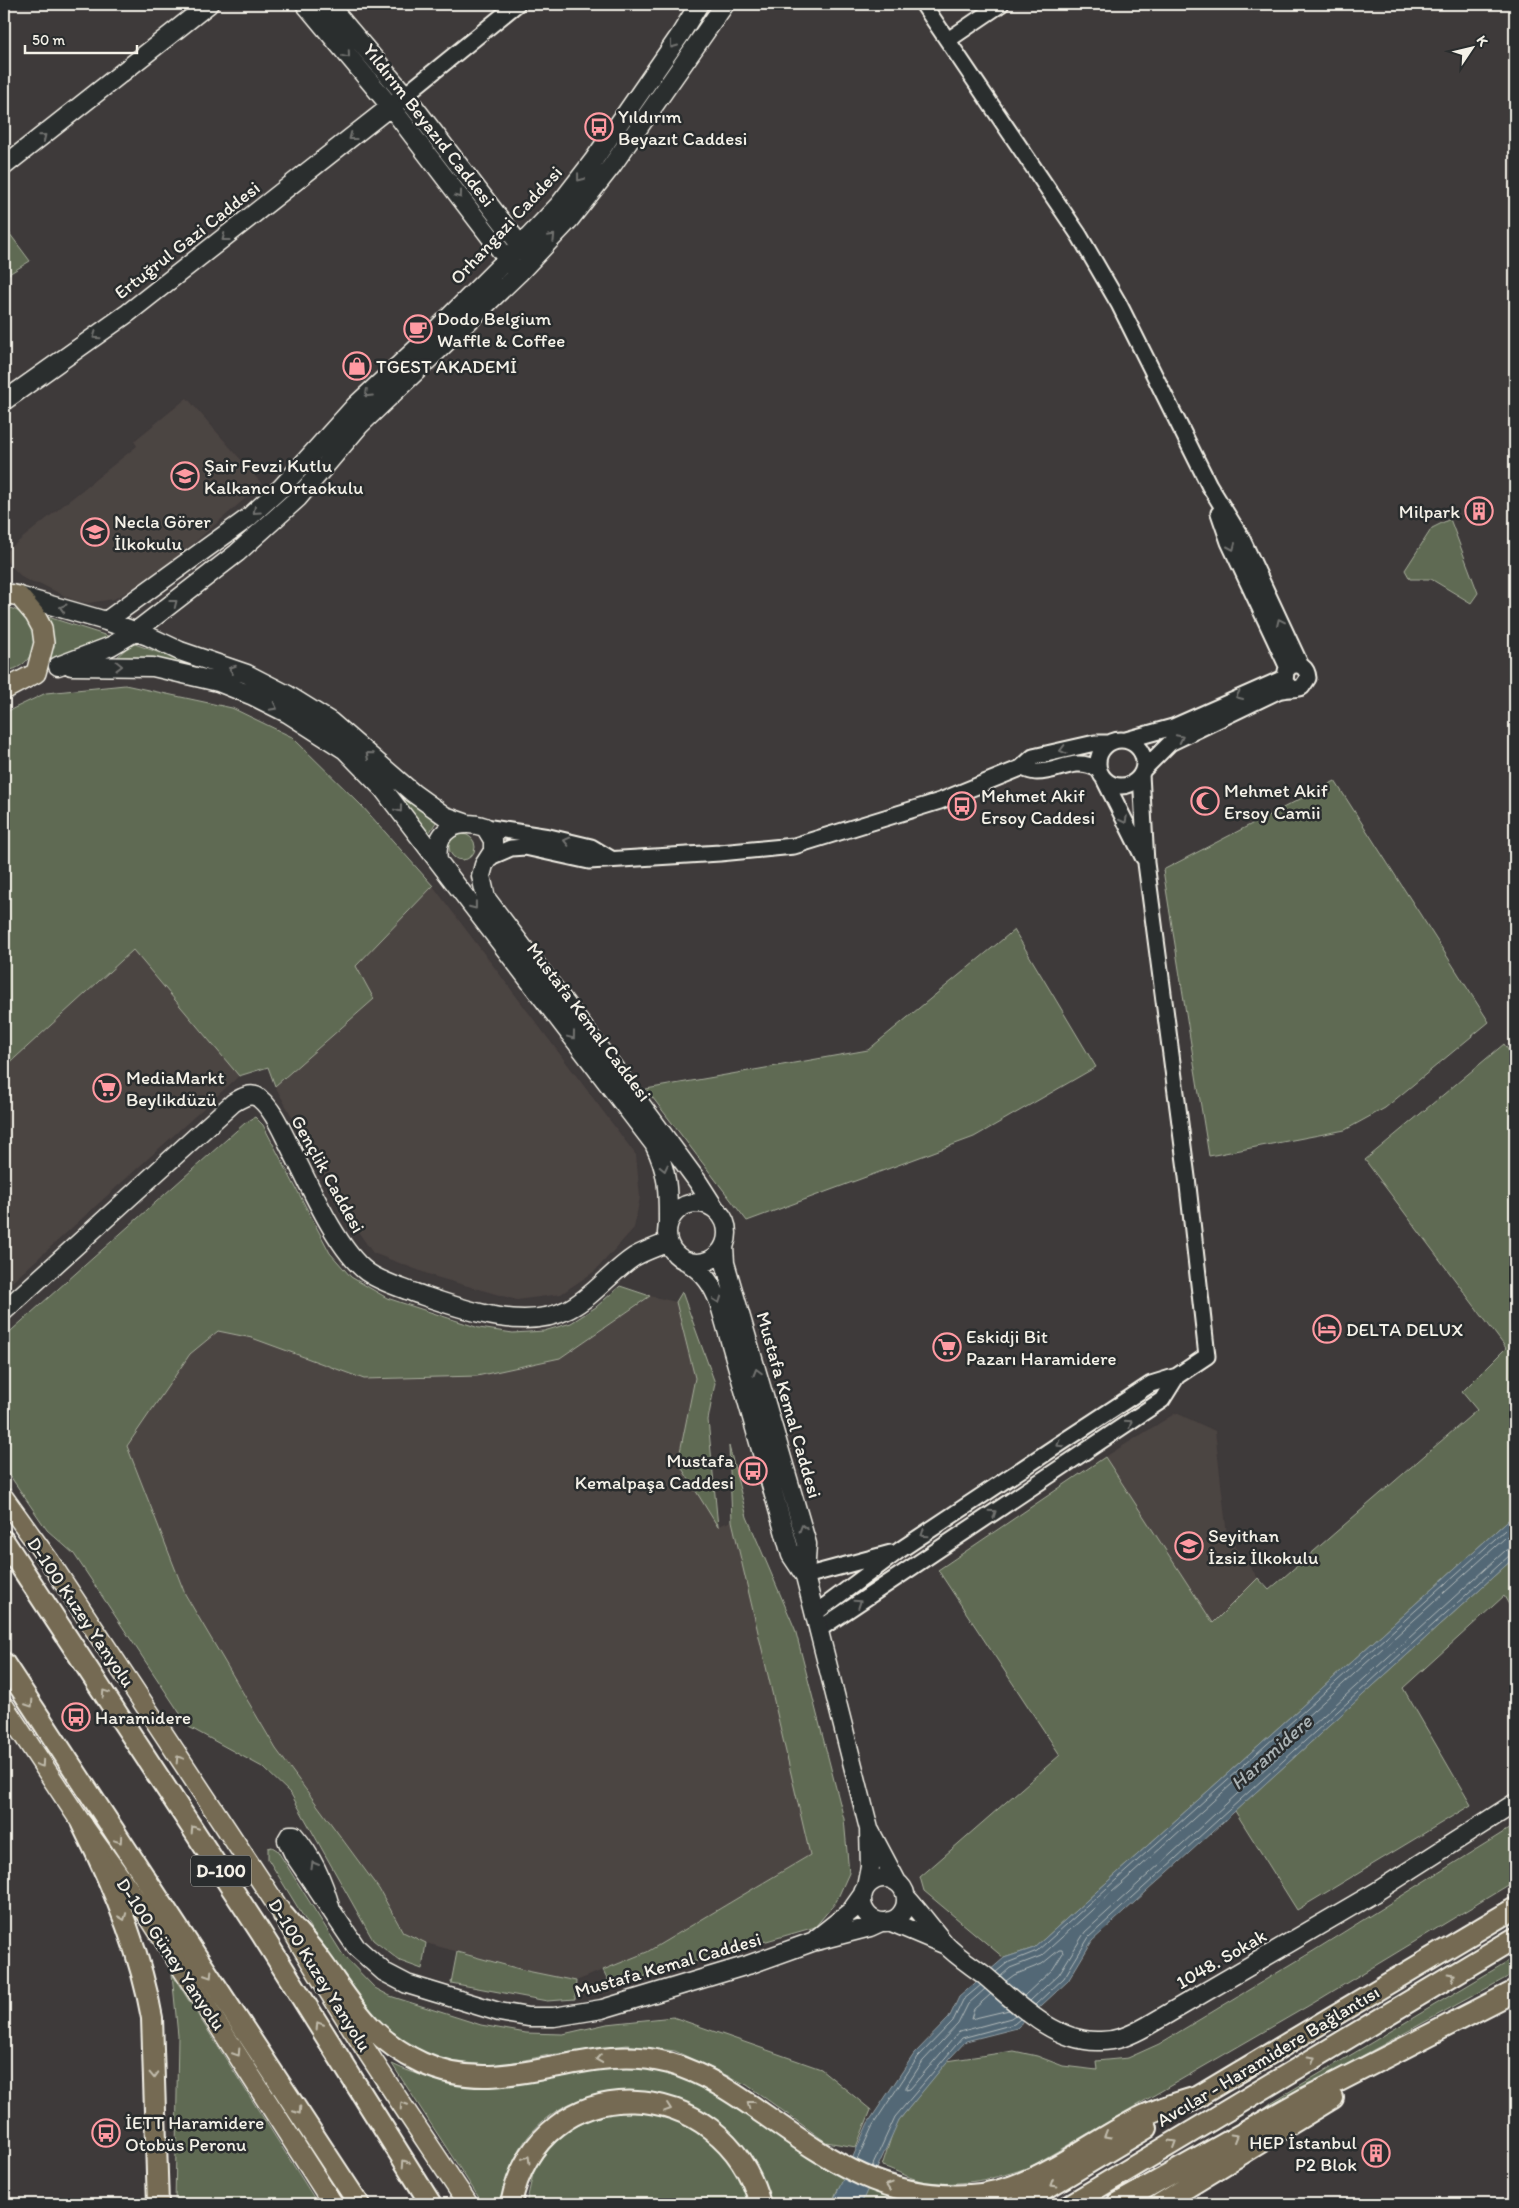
<svg xmlns="http://www.w3.org/2000/svg" width="1519" height="2208" font-family="Itim,sans-serif">
	<style>
		.built { fill: #4c4442 }
		.green { fill: #5e6b52; stroke: #a9ae9d }
		.water { fill: #526876; stroke: #939fa4 }
		.lines { fill: none; stroke-linecap: round; stroke-linejoin: round }
		.shore { stroke: #b3baba; stroke-width: 1 }
		.tertiary-casing { stroke: #f4f1e8; stroke-width: 19 }
		.secondary-casing { stroke: #f4f1e8; stroke-width: 21 }
		.primary-casing { stroke: #f4f1e8; stroke-width: 22 }
		.trunk-casing { stroke: #f4f1e8; stroke-width: 24 }
		.tertiary { stroke: #2a2d2e; stroke-width: 15 }
		.secondary { stroke: #2a2d2e; stroke-width: 18 }
		.primary { stroke: #746b52; stroke-width: 19 }
		.trunk { stroke: #746b52; stroke-width: 20 }
		.oneway { stroke: #71726f }
		.oneway2 { stroke: #c1bbac }
		.labels { text-anchor: middle; dominant-baseline: central; stroke-width: 5; stroke-linejoin: round; paint-order: stroke }
		.shield { fill: #2a2d2e; stroke: #b7b6b0; stroke-width: 1 }
		.shield-label { font-size: 18px; font-weight: bold; fill: #f4f1e8 }
		.poi-label { font-size: 19px; fill: #f4f1e8; stroke: #2a2d2e; text-anchor: start }
		.street-label { font-size: 19px; fill: #f4f1e8; stroke: #2a2d2e }
		.water-label { font-size: 20px; font-style: italic; fill: #abb3b5; stroke: #2a2d2e }
	</style>
	<rect width="100%" height="100%" fill="#3e3a3a"/>
	<filter id="ink" filterUnits="userSpaceOnUse"><feTurbulence type="fractalNoise" baseFrequency=".02" numOctaves="2"/><feDisplacementMap in="SourceGraphic" scale="10" xChannelSelector="R" yChannelSelector="G"/><feConvolveMatrix kernelMatrix="1 2 1 2 8 2 1 2 1" color-interpolation-filters="sRGB"/></filter>
	<g filter="url(#ink)">
		<path class="built" d="M187,398L262,484L180,555L141,584L114,599L88,603L75,601L43,585L33,583L23,578L4,559V553L137,446L134,441Z
			M433,886L636,1155L640,1197L634,1228L595,1271L561,1294L517,1300L436,1277L373,1253L347,1216L275,1086L374,999L355,966Z
			M133,949L239,1076L11,1283L4,1274V1068Z
			M650,1296L676,1302L695,1378L678,1462L718,1526L732,1521L811,1855L647,1952L576,1981L527,1971L426,1943L403,1932L379,1889L276,1749L185,1594L127,1446L190,1353L218,1331L252,1338L560,1358Z
			M1176,1413L1215,1431L1227,1535L1258,1578L1212,1623L1105,1457Z"/>
		<path class="green" d="M4,226L30,261L4,277Z
			M1450,519L1478,593L1471,603L1431,579H1410L1405,570L1432,528Z
			M4,607C43,611 45,668 4,671Z
			M45,616L111,637L84,650L50,661C55,641 54,635 45,616Z
			M132,643L207,670L115,659Z
			M125,685L232,708L292,737L362,806L433,886L356,966L374,999L275,1086L268,1067L239,1076L133,950L4,1068V713L46,693Z
			M1335,781L1489,1022L1385,1108L1345,1130L1209,1156L1163,870Z
			M388,783L438,819L428,835Z
			M449 847a13 13 0 1 1 26 0a13 13 0 1 1-26 0Z
			M1014,930L1096,1067L974,1137L747,1221L646,1089L868,1050Z
			M1504,1044L1515,1060V1514L1034,1948L1004,1958L924,1891L920,1877L1060,1755L938,1570L1105,1457L1213,1623L1258,1578L1269,1590L1477,1410L1462,1392L1506,1348L1365,1160Z
			M255,1117L263,1125L330,1253L351,1277L387,1298L479,1328L513,1333L544,1331L571,1323L596,1307L620,1286L650,1296L560,1358L477,1376L364,1379L252,1338L218,1331L190,1354L127,1446L185,1594L276,1749L379,1889L403,1932L426,1943L422,1969L400,1961L373,1940L291,1794L264,1768L189,1727L74,1554L47,1530L4,1467V1337L245,1123Z
			M682,1292L715,1383L708,1420L718,1527L678,1462L695,1378L676,1302Z
			M729,1446L747,1517L795,1629L844,1819L849,1873L836,1902L815,1927L611,1986L603,1970L647,1952L810,1855L732,1521Z
			M1515,1557V1615L1504,1596L1403,1688L1471,1805L1297,1910L1235,1811Z
			M1515,1825V1881L1315,2002L1030,2167C997,2178 961,2187 926,2182C912,2180 896,2170 882,2166L895,2125L947,2061L1014,2051L1037,2056L1063,2066L1097,2070L1096,2061L1128,2058L1159,2044L1315,1950Z
			M272,1847L277,1850L343,1955L375,1988L390,1996L481,2025L526,2033L563,2034L607,2024L673,2017L821,2069L871,2110L856,2147L826,2142L747,2085L675,2051L627,2045L549,2055L495,2066L440,2060L421,2053L402,2042L377,2023L346,1986L268,1859V1848Z
			M457,1952L527,1971L576,1981L575,1999L547,2001L451,1983Z
			M1515,1957V1973L1259,2112L1272,2102Z
			M172,1974L318,2204H175L178,2036Z
			M392,2064C443,2088 489,2085 544,2079C574,2075 604,2066 634,2067C645,2067 657,2071 667,2073C727,2086 786,2145 839,2175C865,2189 893,2198 921,2204H861L862,2201L838,2189L831,2204H772C763,2178 752,2152 731,2132C673,2077 566,2074 521,2147C510,2164 506,2185 502,2204H483Z
			M639,2110L671,2114L724,2149L753,2204H526L535,2166L556,2137L607,2111Z"/>
		<path class="water" d="M1515,1514V1557L1092,1941L1068,1981L1017,2028L966,2041L951,2057L899,2120L861,2204H832L868,2123L914,2054L949,2018L959,1997L1004,1958L1034,1948Z"/>
		<g class="lines">
			<path class="shore" d="M996,1972L1007,1963L1037,1951L1515,1521
				M1001,1976L1010,1968L1041,1956L1515,1529
				M1006,1981L1014,1975L1042,1964L1059,1950H1062L1063,1953L1053,1969L1024,1996
				M985,1989L968,2004L958,2024L923,2061L906,2087V2090L910,2089L959,2032L1011,2018L1015,2015
				M991,1994L974,2009L971,2019L1009,2010
				M1030,2001L1059,1974L1085,1932L1506,1550L1515,1547
				M1035,2005L1064,1978L1089,1937L1510,1555L1515,1553
				M857,2160L873,2125L918,2057L953,2021L963,2000L981,1985
				M872,2167L895,2117L962,2038L1014,2024L1020,2019"/>
			<g class="tertiary-casing">
				<path id="tertiary" d="M923,4L1079,235L1119,304L1209,485L1241,537L1301,666
					M948,40L1001,4
					M405,95L517,4
					M1219,513L1229,542L1288,668
					M1098 763a23 23 0 1 1 46 0a23 23 0 1 1-46 0Z
					M1126,740L1173,727L1284,678
					M1021,768C1026,769 1032,772 1037,772C1061,772 1073,756 1098,769
					M1144,769L1170,743L1278,691C1287,688 1295,690 1302,687L1308,678C1307,668 1301,663 1291,666L1286,671L1285,682L1290,687
					M1104,779L1143,857
					M485,827L549,837L591,847L611,859
					M490,857L511,848L525,847L589,861L720,853L794,846L940,801L1021,768L1033,757L1095,743H1109
					M805,1576L891,1553
					M814,1614L900,1550L1061,1443L1151,1384L1177,1376L1207,1356L1187,1177L1146,863L1141,774
					M818,1630L1162,1400L1177,1376"/>
			</g>
			<g class="secondary-casing">
				<path id="secondary" d="M305,4L391,107L514,268
					M328,4L405,95L527,254
					M4,166L209,4
					M4,401L128,313L405,95
					M19,596L106,621L148,636L180,651L247,674L286,694L331,722L413,793L445,816L465,823
					M106,621L248,518L281,488L355,406L429,337L521,245L559,205L593,161L680,35L699,4
					M58,666L111,646L135,632L237,553L298,498L360,425L519,273L570,219L611,167L725,4
					M71,666L153,667L218,682L253,696L287,713L345,750L383,789L654,1144C669,1174 668,1193 668,1225
					M438,860C434,828 458,819 485,827L493,840V851L484,865L481,876L486,898L620,1076L698,1182L716,1210
					M667 1233a30 30 0 1 1 60 0a30 30 0 1 1-60 0Z
					M724,1246L725,1263L807,1544L805,1576L869,1829L870,1867L866,1887
					M689,1263C705,1274 712,1284 719,1302L791,1555L805,1576
					M4,1311L233,1103C241,1098 252,1091 260,1099C272,1109 280,1127 287,1141C306,1177 335,1248 367,1272C381,1282 399,1287 415,1293C460,1308 523,1333 569,1309C594,1296 611,1272 634,1257C644,1251 657,1247 668,1242
					M870,1831L897,1882
					M862 1900a22 22 0 1 1 44 0a22 22 0 1 1-44 0Z
					M906,1897C920,1912 932,1929 945,1944C956,1956 971,1965 984,1975C1016,2002 1052,2041 1097,2041C1116,2042 1131,2035 1147,2026L1376,1892L1515,1803
					M331,1910C324,1883 313,1857 294,1835H290L287,1840L294,1855L356,1947L384,1972L407,1984L499,2012L528,2017H554L602,2009L748,1965L812,1942L870,1927L881,1922
					M889,1921L946,1945
					M816,1939L851,1911L863,1894"/>
			</g>
			<g class="primary-casing">
				<path id="primary" d="M4,593L19,596L35,615L42,628L44,643L36,673L4,690
					M4,1498L50,1562L284,1916C340,2015 405,2109 468,2204
					M4,1706L82,1824L149,1917L333,2204"/>
			</g>
			<g class="trunk-casing">
				<path id="trunk" d="M4,1541L261,1933L431,2204
					M4,1663L359,2204
					M82,1824C113,1885 140,1950 152,2018L158,2204
					M284,1916C296,1931 310,1945 321,1961C353,2005 370,2039 422,2063C506,2102 585,2039 669,2063C706,2074 735,2094 765,2115C832,2162 885,2200 970,2195C1031,2191 1080,2149 1131,2122C1153,2110 1176,2103 1200,2096
					M1189,2102L1515,1908
					M511,2204C540,2062 725,2073 760,2204
					M1020,2204L1147,2128
					M1071,2204L1515,1938
					M1117,2204L1304,2099L1515,1991
					M1160,2204L1333,2098"/>
			</g>
			<use href="#tertiary" class="tertiary"/>
			<use href="#secondary" class="secondary"/>
			<use href="#primary" class="primary"/>
			<use href="#trunk" class="trunk"/>
		</g>
		<defs><path id="oneway-chevron" d="M-2-3.5L2.5 0L-2 3.5" fill="none" stroke-width="1.6" stroke-linecap="round" stroke-linejoin="round" transform="scale(1.25)"/></defs>
		<g class="oneway">
			<use href="#oneway-chevron" transform="translate(673 45) rotate(125)"/>
			<use href="#oneway-chevron" transform="translate(347 55) rotate(50)"/>
			<use href="#oneway-chevron" transform="translate(43 137) rotate(-39)"/>
			<use href="#oneway-chevron" transform="translate(352 137) rotate(142)"/>
			<use href="#oneway-chevron" transform="translate(580 178) rotate(128)"/>
			<use href="#oneway-chevron" transform="translate(459 195) rotate(54)"/>
			<use href="#oneway-chevron" transform="translate(552 237) rotate(-46)"/>
			<use href="#oneway-chevron" transform="translate(225 238) rotate(142)"/>
			<use href="#oneway-chevron" transform="translate(96 336) rotate(145)"/>
			<use href="#oneway-chevron" transform="translate(368 394) rotate(137)"/>
			<use href="#oneway-chevron" transform="translate(256 511) rotate(138)"/>
			<use href="#oneway-chevron" transform="translate(1232 547) rotate(66)"/>
			<use href="#oneway-chevron" transform="translate(174 603) rotate(-38)"/>
			<use href="#oneway-chevron" transform="translate(63 608) rotate(-164)"/>
			<use href="#oneway-chevron" transform="translate(1280 622) rotate(-115)"/>
			<use href="#oneway-chevron" transform="translate(119 666) rotate(1)"/>
			<use href="#oneway-chevron" transform="translate(232 669) rotate(-160)"/>
			<use href="#oneway-chevron" transform="translate(1239 696) rotate(155)"/>
			<use href="#oneway-chevron" transform="translate(274 707) rotate(27)"/>
			<use href="#oneway-chevron" transform="translate(1180 738) rotate(-26)"/>
			<use href="#oneway-chevron" transform="translate(1063 750) rotate(166)"/>
			<use href="#oneway-chevron" transform="translate(369 755) rotate(-139)"/>
			<use href="#oneway-chevron" transform="translate(399 809) rotate(53)"/>
			<use href="#oneway-chevron" transform="translate(1124 820) rotate(63)"/>
			<use href="#oneway-chevron" transform="translate(567 841) rotate(-167)"/>
			<use href="#oneway-chevron" transform="translate(474 906) rotate(52)"/>
			<use href="#oneway-chevron" transform="translate(572 1036) rotate(53)"/>
			<use href="#oneway-chevron" transform="translate(664 1168) rotate(77)"/>
			<use href="#oneway-chevron" transform="translate(718 1300) rotate(70)"/>
			<use href="#oneway-chevron" transform="translate(757 1372) rotate(-106)"/>
			<use href="#oneway-chevron" transform="translate(1129 1423) rotate(-34)"/>
			<use href="#oneway-chevron" transform="translate(1060 1444) rotate(147)"/>
			<use href="#oneway-chevron" transform="translate(993 1513) rotate(-34)"/>
			<use href="#oneway-chevron" transform="translate(803 1528) rotate(-106)"/>
			<use href="#oneway-chevron" transform="translate(924 1534) rotate(146)"/>
			<use href="#oneway-chevron" transform="translate(858 1603) rotate(-34)"/>
			<use href="#oneway-chevron" transform="translate(314 1865) rotate(-120)"/>
		</g>
		<g class="oneway2">
			<use href="#oneway-chevron" transform="translate(105 1693) rotate(-124)"/>
			<use href="#oneway-chevron" transform="translate(30 1704) rotate(57)"/>
			<use href="#oneway-chevron" transform="translate(179 1759) rotate(-123)"/>
			<use href="#oneway-chevron" transform="translate(41 1764) rotate(56)"/>
			<use href="#oneway-chevron" transform="translate(194 1829) rotate(-123)"/>
			<use href="#oneway-chevron" transform="translate(119 1840) rotate(56)"/>
			<use href="#oneway-chevron" transform="translate(123 1917) rotate(69)"/>
			<use href="#oneway-chevron" transform="translate(209 1975) rotate(57)"/>
			<use href="#oneway-chevron" transform="translate(1452 1976) rotate(-31)"/>
			<use href="#oneway-chevron" transform="translate(319 2025) rotate(-122)"/>
			<use href="#oneway-chevron" transform="translate(237 2053) rotate(57)"/>
			<use href="#oneway-chevron" transform="translate(599 2059) rotate(171)"/>
			<use href="#oneway-chevron" transform="translate(1312 2059) rotate(-31)"/>
			<use href="#oneway-chevron" transform="translate(154 2075) rotate(88)"/>
			<use href="#oneway-chevron" transform="translate(750 2104) rotate(-143)"/>
			<use href="#oneway-chevron" transform="translate(403 2105) rotate(-123)"/>
			<use href="#oneway-chevron" transform="translate(668 2108) rotate(19)"/>
			<use href="#oneway-chevron" transform="translate(298 2111) rotate(57)"/>
			<use href="#oneway-chevron" transform="translate(1107 2135) rotate(150)"/>
			<use href="#oneway-chevron" transform="translate(1235 2137) rotate(-30)"/>
			<use href="#oneway-chevron" transform="translate(1173 2143) rotate(-31)"/>
			<use href="#oneway-chevron" transform="translate(527 2159) rotate(-59)"/>
			<use href="#oneway-chevron" transform="translate(405 2163) rotate(-123)"/>
			<use href="#oneway-chevron" transform="translate(1053 2184) rotate(149)"/>
			<use href="#oneway-chevron" transform="translate(889 2186) rotate(-162)"/>
		</g>
	</g>
	<defs>
		<g id="bus-ring" transform="scale(1.4375)"><circle r="9.5" fill="#2a2d2e" stroke="#ff9aa2" stroke-width="1.5"/><path d="M-5-6H5V4H4V6H2V4H-2V6H-4V4H-5ZM-3.5-4V0h7V-4ZM-3.5 1.2v1.5H-2V1.2ZM2 1.2v1.5H3.5V1.2Z" fill="#ff9aa2"/></g>
		<g id="cafe-ring" transform="scale(1.4375)"><circle r="9.5" fill="#2a2d2e" stroke="#ff9aa2" stroke-width="1.5"/><path d="M-5.5-4.5H6V0H3Q3 3.5 0 3.5H-2.5Q-5.5 3.5-5.5 0ZM3-3.2v2h1.7v-2ZM-6 4.5H4V6H-6Z" fill="#ff9aa2"/></g>
		<g id="shop-ring" transform="scale(1.4375)"><circle r="9.5" fill="#2a2d2e" stroke="#ff9aa2" stroke-width="1.5"/><path d="M-5-2.5h2.3a2.7 3.5 0 0 1 5.4 0H5L5.5 6h-11ZM-1.5-2.5h3a1.5 2.3 0 0 0-3 0Z" fill="#ff9aa2"/></g>
		<g id="school-ring" transform="scale(1.4375)"><circle r="9.5" fill="#2a2d2e" stroke="#ff9aa2" stroke-width="1.5"/><path d="M0-5L7-2L0 1L-7-2ZM-4 1L0 2.5L4 1V4Q0 6-4 4Z" fill="#ff9aa2"/></g>
		<g id="building-ring" transform="scale(1.4375)"><circle r="9.5" fill="#2a2d2e" stroke="#ff9aa2" stroke-width="1.5"/><path d="M-4-6H4V6H1V3H-1V6H-4ZM-2.5-4.3h1.7v1.8h-1.7ZM.8-4.3h1.7v1.8H.8ZM-2.5-1h1.7V.8h-1.7ZM.8-1h1.7V.8H.8Z" fill="#ff9aa2"/></g>
		<g id="mosque-ring" transform="scale(1.4375)"><circle r="9.5" fill="#2a2d2e" stroke="#ff9aa2" stroke-width="1.5"/><path d="M3.5-4.9A6 6 0 1 0 3.5 4.9A5 5 0 1 1 3.5-4.9Z" fill="#ff9aa2"/></g>
		<g id="supermarket-ring" transform="scale(1.4375)"><circle r="9.5" fill="#2a2d2e" stroke="#ff9aa2" stroke-width="1.5"/><path d="M-6-5.5h2.5l.6 2H6L4.5 2H-2.5L-4.4-4H-6ZM-1.5 3.2a1.3 1.3 0 1 0 .1 0ZM3 3.2a1.3 1.3 0 1 0 .1 0Z" fill="#ff9aa2"/></g>
		<g id="hotel-ring" transform="scale(1.4375)"><circle r="9.5" fill="#2a2d2e" stroke="#ff9aa2" stroke-width="1.5"/><path d="M-6-4.5h1.5V1H6V5H4.5V3h-9V5H-6ZM-4 0a1.8 1.8 0 1 1 3.6 0ZM.5 0V-2.5h3Q6-2.5 6 0Z" fill="#ff9aa2"/></g>
	</defs>
	<g fill-rule="evenodd">
		<use href="#bus-ring" x="599" y="127"/>
		<use href="#cafe-ring" x="418" y="329"/>
		<use href="#shop-ring" x="357" y="366"/>
		<use href="#school-ring" x="185" y="476"/>
		<use href="#building-ring" x="1479" y="511"/>
		<use href="#school-ring" x="95" y="532"/>
		<use href="#mosque-ring" x="1205" y="801"/>
		<use href="#bus-ring" x="962" y="806"/>
		<use href="#supermarket-ring" x="107" y="1088"/>
		<use href="#hotel-ring" x="1327" y="1329"/>
		<use href="#supermarket-ring" x="947" y="1347"/>
		<use href="#bus-ring" x="753" y="1471"/>
		<use href="#school-ring" x="1189" y="1546"/>
		<use href="#bus-ring" x="76" y="1717"/>
		<use href="#bus-ring" x="106" y="2133"/>
		<use href="#building-ring" x="1376" y="2153"/>
	</g>
	<g class="labels">
		<rect class="shield" x="191" y="1855.5" width="60" height="31" rx="4"/>
		<g class="shield-label">
			<text x="221" y="1871">D-100</text>
		</g>
		<g class="poi-label">
			<text x="618" y="116">Yıldırım<tspan x="618" dy="22">Beyazıt Caddesi</tspan></text>
			<text x="437" y="318">Dodo Belgium<tspan x="437" dy="22">Waffle &amp; Coffee</tspan></text>
			<text x="376" y="366">TGEST AKADEMİ</text>
			<text x="204" y="465">Şair Fevzi Kutlu<tspan x="204" dy="22">Kalkancı Ortaokulu</tspan></text>
			<text x="1460" y="511" text-anchor="end">Milpark</text>
			<text x="114" y="521">Necla Görer<tspan x="114" dy="22">İlkokulu</tspan></text>
			<text x="1224" y="790">Mehmet Akif<tspan x="1224" dy="22">Ersoy Camii</tspan></text>
			<text x="981" y="795">Mehmet Akif<tspan x="981" dy="22">Ersoy Caddesi</tspan></text>
			<text x="126" y="1077">MediaMarkt<tspan x="126" dy="22">Beylikdüzü</tspan></text>
			<text x="1346" y="1329">DELTA DELUX</text>
			<text x="966" y="1336">Eskidji Bit<tspan x="966" dy="22">Pazarı Haramidere</tspan></text>
			<text x="734" y="1460" text-anchor="end">Mustafa<tspan x="734" dy="22">Kemalpaşa Caddesi</tspan></text>
			<text x="1208" y="1535">Seyithan<tspan x="1208" dy="22">İzsiz İlkokulu</tspan></text>
			<text x="95" y="1717">Haramidere</text>
			<text x="125" y="2122">İETT Haramidere<tspan x="125" dy="22">Otobüs Peronu</tspan></text>
			<text x="1357" y="2142" text-anchor="end">HEP İstanbul<tspan x="1357" dy="22">P2 Blok</tspan></text>
		</g>
		<g class="street-label">
			<text transform="translate(429 125) rotate(52)">Yıldırım Beyazıd Caddesi</text>
			<text transform="translate(506 225) rotate(-47)">Orhangazi Caddesi</text>
			<text transform="translate(187 240) rotate(-38)">Ertuğrul Gazi Caddesi</text>
			<text transform="translate(589 1022) rotate(53)">Mustafa Kemal Caddesi</text>
			<text transform="translate(328 1174) rotate(61)">Gençlik Caddesi</text>
			<text transform="translate(789 1405) rotate(74)">Mustafa Kemal Caddesi</text>
			<text transform="translate(81 1612) rotate(56)">D-100 Kuzey Yanyolu</text>
			<text transform="translate(171 1954) rotate(56)">D-100 Güney Yanyolu</text>
			<text transform="translate(1221 1959) rotate(-30)">1048. Sokak</text>
			<text transform="translate(668 1965) rotate(-16)">Mustafa Kemal Caddesi</text>
			<text transform="translate(320 1975) rotate(58)">D-100 Kuzey Yanyolu</text>
			<text transform="translate(1268 2056) rotate(-31)">Avcılar - Haramidere Bağlantısı</text>
		</g>
		<g class="water-label">
			<text transform="translate(1271 1752) rotate(-42)">Haramidere</text>
		</g>
	</g>
	<rect width="1519" height="2208" fill="none" stroke="#2a2d2e" stroke-width="20"/>
	<rect x="10" y="10" width="1499" height="2188" fill="none" stroke="#f4f1e8" stroke-width="2" filter="url(#ink)"/>
	<g transform="translate(1472 48) rotate(55)" stroke="#2a2d2e" stroke-width="4" paint-order="stroke">
	<path d="M0-4L9 19L0 12L-9 19Z" fill="#f4f1e8"/>
	<text y="-8" font-size="14" font-weight="bold" text-anchor="middle" fill="#f4f1e8">K</text>
	</g>
	<path d="M25 45v8h112v-8" fill="none" stroke="#f4f1e8" stroke-width="2.5"/>
	<text x="32" y="45" font-size="15" fill="#f4f1e8" stroke="#2a2d2e" stroke-width="4" paint-order="stroke">50 m</text>
</svg>
